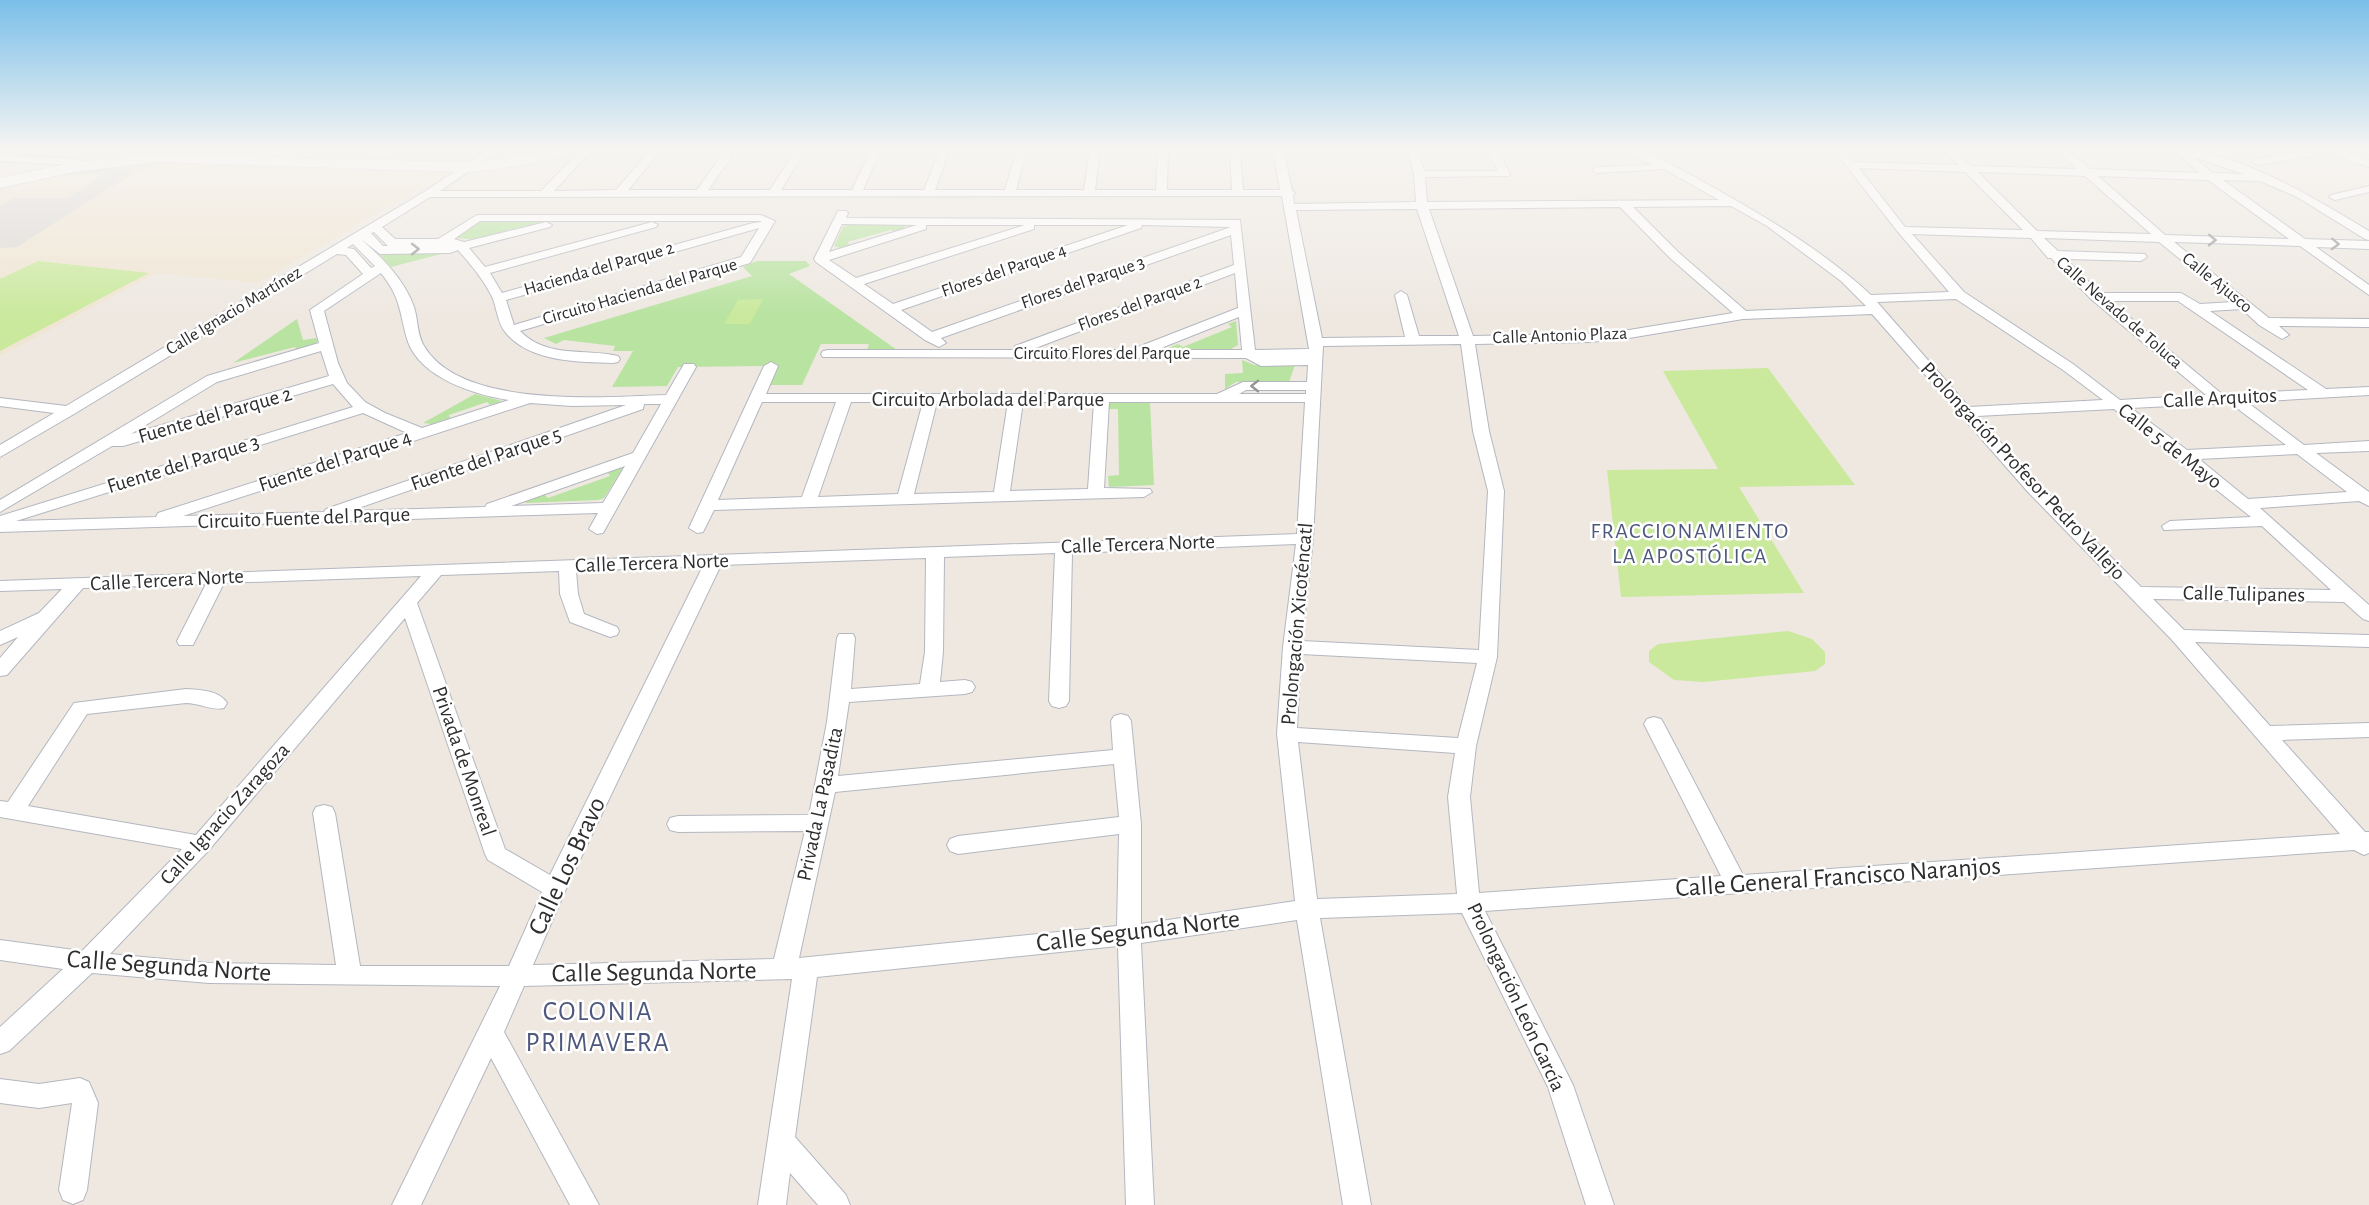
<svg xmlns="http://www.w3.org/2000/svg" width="2369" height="1205" font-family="'Alegreya Sans',sans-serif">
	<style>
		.education { fill: #efe5d2 }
		.green { fill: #b8e3a0 }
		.pitch { fill: #cae99c }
		.plaza { fill: #dbd8d4 }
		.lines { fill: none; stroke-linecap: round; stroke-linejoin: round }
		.street-casing { stroke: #b4b7c0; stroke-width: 2 }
		.secondary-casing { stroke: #b4b7c0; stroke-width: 1 }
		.street { fill: #fff; fill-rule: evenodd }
		.secondary { fill: #fff; fill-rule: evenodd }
		.oneway { stroke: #969696 }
		.labels { text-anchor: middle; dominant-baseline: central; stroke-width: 5; stroke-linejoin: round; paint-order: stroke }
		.far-street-label { font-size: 18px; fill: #2e2e2e; stroke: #fff }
		.street-label { font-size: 21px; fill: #2e2e2e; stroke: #fff }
		.neighbourhood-label { font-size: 22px; letter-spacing: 1.5px; fill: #4e587e; stroke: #fff }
		.near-street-label { font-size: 26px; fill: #2e2e2e; stroke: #fff }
		.near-neighbourhood-label { font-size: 27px; letter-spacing: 1.5px; fill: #4e587e; stroke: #fff }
	</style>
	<rect width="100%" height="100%" fill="#eee8e1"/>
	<path class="education" d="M152,163H190L450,171L258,283L157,273L0,356V186L55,174Z"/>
	<path class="green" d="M479,220H553L505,231L506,233L481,240L454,238Z
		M906,224L904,229L895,232L891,230L847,242L850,245L841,248L834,246L843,227L849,225Z
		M449,252L391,267L378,253Z
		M757,261H806L810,266L789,274L897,350H867L869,344H821L802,385H767L776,366L678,367L667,386L612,387L633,351H613L615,346L564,340L556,344L544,338L752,276L743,267Z
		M297,319L303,340L316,338L318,342L297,350L295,347L233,363Z
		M1236,321L1238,345L1231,349H1166L1178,344L1183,347L1232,327L1228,324Z
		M1242,360L1254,365H1295L1289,382H1236L1225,389V374L1243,373Z
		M475,394L502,401L490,405L487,402L449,415L450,418L432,424L423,423Z
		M1109,401L1150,402L1154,485L1109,487L1108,476L1119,475L1118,409H1108Z
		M620,467L623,468L604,498L598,500L526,503L525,501L544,494L548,498L610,476L607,471Z"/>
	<path class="pitch" d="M38,261L149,273L0,351V279Z
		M763,299L750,324H724L738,300Z
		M1768,368L1855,485L1739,487L1804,593L1621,597L1607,470L1718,469L1663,371Z
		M1788,631L1812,639L1825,652V664L1815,671L1703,682L1674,680L1649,662V651L1658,644Z"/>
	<path class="plaza" d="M158,163L150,165L119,182L17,247L0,248V206L13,198H68L103,174L55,175L133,164Z"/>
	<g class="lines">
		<g class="street-casing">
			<path id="street" d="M488,149H501L440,191H541L582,149H593L554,191L616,190L651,149H662L628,190H697L726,149H737L708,190H770L796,149H806L781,190H852L871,149H881L863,190H924L940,149H950L935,190H1005L1017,149H1027L1016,190H1084L1090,149H1100L1095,190H1156L1158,149H1168L1167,190H1232L1230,149H1240L1243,190H1280L1273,149H1283L1292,190L1295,193L1293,195L1294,204L1416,202L1414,174L1408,149H1418L1424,171H1498L1487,149H1497L1510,174L1509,176L1425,177L1427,202L1719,200L1664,169L1597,173L1592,170L1597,167L1653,165L1638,159L1625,149C1648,149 1679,169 1700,180C1761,214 1820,248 1871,295L1949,292L1898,232L1833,149H1844L1854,162L1958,165L1943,149H1954L1971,166L2077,169L2056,149H2068L2090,169L2200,173L2172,149C2236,149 2315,199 2369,231V240L2365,239L2297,197L2260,181L2223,180L2305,239L2369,241V249L2316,247L2369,285V295L2300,246L2174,242L2269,318L2369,319V327L2279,326L2289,335L2282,339L2259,325L2242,309L2210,311L2326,389L2369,387V395L2247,402L2304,445L2369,441V451L2316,453L2369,492V506L2359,501L2260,508L2369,605V621L2363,619L2344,602L2153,599L2184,630L2369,635V647L2195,642L2270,726L2369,723V737L2282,740L2365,832H2369V853L2364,855L2354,850L1485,911L1573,1085L1614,1205H1586L1548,1087L1462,913L1320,918L1371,1205H1343L1297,920L1141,943L1154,1205H1126L1118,946L817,977L795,1137L846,1195L850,1205H818L790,1173L786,1205H758L792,979L524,986L504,1032L599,1205H570L491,1058L421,1205H392L500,986L209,983L92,973L9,1051L0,1054V1027L63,969L0,960V940L82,951L182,849L0,817V801L8,802L74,703L186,689C200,690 219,690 227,703L224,708C212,711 199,703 186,703L87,714L28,806L196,835L421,576L224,583L193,645H179L177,641L206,584L83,588L7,675L0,676V658L18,637L0,645V631L39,613L62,589L0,591V581L1297,534L1305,402H1109L1104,488L1150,489L1152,492L1144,497L714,510L703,532L697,533L689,528L764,366L771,362L778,366L766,394H1217L1243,382H1307L1308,365L1261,366L1246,358L823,357L821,354L823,351L828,350H1014L1015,346L1234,265L1231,235L941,338L946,343L939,347L925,340L816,262L814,259L838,211H846L848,213L846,218L1240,220L1255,350L1309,349L1282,196L430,197L382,227L395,239H438L477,215H761L775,221L750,263L520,331C547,359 585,348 618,356L620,359L618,362L613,363C578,362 530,362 506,333C498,324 497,310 493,299C485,281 471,265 458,250L450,253L380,254L361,239C383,259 404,279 414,307C418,319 417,335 424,346C461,409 603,397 666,395L684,364H694L696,367L603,533L597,534L589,529L598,513L0,532V516L353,407L333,384L123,446H112L0,512V500L207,376L319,343L310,310L363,274L346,255L337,254L74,414L0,457V445L54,413L0,406V398L66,406L424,192ZM2193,157L2244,174L2213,173ZM1859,168L1965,172L2023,230L1905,227ZM1978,172L2085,176L2151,234L2037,231ZM2098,176L2208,180L2289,239L2165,235ZM1731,206L1767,226L1841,281L1866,306L1746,311L1678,252L1633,207ZM1620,207L1670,258L1733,313L1623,331L1588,334L1473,336L1429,209ZM1417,209L1459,336H1419L1407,295L1401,291L1395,295L1405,337L1322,338L1296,210ZM480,221H760L762,222L753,223L502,293L490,273L656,227L658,225L652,222L485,267L469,248L550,227L552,225L546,222L464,242L454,239ZM842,224L917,225L829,252ZM926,225H1025L856,278L829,260L926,229ZM1034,225H1128L893,304L864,284L1034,229ZM1142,225L1231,227L932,332L901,310L1141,228ZM759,228L741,257L514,325L513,322L506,300ZM374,232L388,246H391H383L371,233ZM1912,234L2031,238L2048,258H2051L2092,300L2206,395L2120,400L2073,364L1964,292ZM2044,238L2159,242L2233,302L2200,304L2181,293H2100L2066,259L2141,261L2147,257L2145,254L2058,251ZM353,244L375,266L371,268L354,249L347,248ZM381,273C402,299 399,313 408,342C421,378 475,395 509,400L422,428L385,413L365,402L347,383L338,363L324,311ZM1235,273L1238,308L1138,347L1136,350H1030ZM1956,299L2063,370L2103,400L1969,407L1877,302ZM2110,301H2178L2308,390L2222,394ZM1872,314L2028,492L2172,640L2340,834L1743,875L1664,724L1661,719L1654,717L1647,719L1644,724L1721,876L1479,893L1470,797L1476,746L1497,657L1504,491L1489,431L1475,344L1588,342L1623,339L1743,319ZM1239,317L1242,350H1156ZM1461,344L1473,431L1488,491L1479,650L1302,641L1313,539L1323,346ZM321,351L329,376L131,434L217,382ZM1246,390H1306V394H1239ZM762,402H836L802,497L718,500ZM851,402H923L898,494L818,497ZM937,402H1008L994,492L914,494ZM1023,402H1094L1088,489L1010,491ZM530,403L572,406L626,405L326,509L324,512L183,516ZM2230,403L2286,445L2187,450L2131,408ZM644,404H661L633,453L487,504L485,507L350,511L643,409ZM2114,409L2251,517L2170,521L2162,526L2164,530L2262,526L2331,590L2141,587L2040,486L1977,416ZM363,413L407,433L158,513L156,517L16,521ZM2297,454L2347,492L2248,499L2199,459ZM625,466L603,503L511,506ZM1296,544L1283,647L1277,734L1295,901L1141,924V824L1131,721L1128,716L1121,714L1114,716L1111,721L1113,750L838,776L849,702L965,694L972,692L975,687L972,682L965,680L940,682L943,652L944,557L1055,553L1049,701L1052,706L1059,708L1066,706L1069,701L1072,553ZM926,558L925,652L920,684L851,689L855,638L853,634H839L837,638L827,722L809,815L678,816L670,818L667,824L670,830L678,832L805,831L774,959L533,965L566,889L721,565ZM703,566L550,875L505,849L417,603L441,575L559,571L560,594L570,622L610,637L617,635L619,631L617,627L584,614L578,594L576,571ZM405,618L485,854L488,860L542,892L509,966H360L335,813L332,807L324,805L316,807L313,813L336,965L209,963L110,954L209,850ZM1301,654L1477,663L1458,738L1297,728ZM1298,742L1455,753L1448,797L1457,894L1317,899ZM1114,764L1119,817L958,836L950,839L947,845L950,851L958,854L1119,834L1117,926L799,958L835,792Z
				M2314,149H2340L2369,160V167L2328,153L2257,165L2252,162L2257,159Z
				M0,155L76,159L81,162L76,165L0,161Z
				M2369,186V192L2335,200L2329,197L2331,195Z
				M80,1078L89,1082L98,1103L87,1190L83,1200L73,1204L63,1200L59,1190L72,1103L39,1108L0,1103V1079L39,1084Z"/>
		</g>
		<g class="secondary-casing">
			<path id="secondary" d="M555,149H589L582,153L494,170L466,172L156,162L75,172L0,188V178L75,162L156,154L466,162L494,160Z"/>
		</g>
		<use href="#street" class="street"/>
		<use href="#secondary" class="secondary"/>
	</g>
	<defs><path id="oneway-chevron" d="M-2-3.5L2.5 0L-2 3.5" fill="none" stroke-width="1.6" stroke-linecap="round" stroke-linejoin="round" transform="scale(1.5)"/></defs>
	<g class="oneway">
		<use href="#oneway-chevron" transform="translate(2212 240) rotate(1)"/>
		<use href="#oneway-chevron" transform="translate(2335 244) rotate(2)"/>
		<use href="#oneway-chevron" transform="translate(415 249)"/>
		<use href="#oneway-chevron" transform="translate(1255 386) rotate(-180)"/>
	</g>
	<linearGradient id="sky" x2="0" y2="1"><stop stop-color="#7bbfea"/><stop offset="0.47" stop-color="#f7f5f2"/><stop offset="1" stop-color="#f7f5f2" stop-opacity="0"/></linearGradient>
	<rect width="2369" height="318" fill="url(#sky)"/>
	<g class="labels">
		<g class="far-street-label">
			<text transform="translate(599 269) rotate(-16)">Hacienda del Parque 2</text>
			<text transform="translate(1004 271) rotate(-19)">Flores del Parque 4</text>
			<text transform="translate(1083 283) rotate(-19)">Flores del Parque 3</text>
			<text transform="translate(2217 283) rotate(39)">Calle Ajusco</text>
			<text transform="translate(640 292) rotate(-16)">Circuito Hacienda del Parque</text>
			<text transform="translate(1140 304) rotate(-20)">Flores del Parque 2</text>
			<text transform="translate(234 311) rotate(-31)">Calle Ignacio Martínez</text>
			<text transform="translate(2119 313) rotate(41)">Calle Nevado de Toluca</text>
			<text transform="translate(1560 336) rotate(-2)">Calle Antonio Plaza</text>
			<text x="1102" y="354">Circuito Flores del Parque</text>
		</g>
		<g class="street-label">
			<text transform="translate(2220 398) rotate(-3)">Calle Arquitos</text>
			<text x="988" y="399">Circuito Arbolada del Parque</text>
			<text transform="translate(215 415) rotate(-16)">Fuente del Parque 2</text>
			<text transform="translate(2170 446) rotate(38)">Calle 5 de Mayo</text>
			<text transform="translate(486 459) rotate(-19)">Fuente del Parque 5</text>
			<text transform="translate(335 461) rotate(-18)">Fuente del Parque 4</text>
			<text transform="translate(183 464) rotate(-17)">Fuente del Parque 3</text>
			<text transform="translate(2023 471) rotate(47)">Prolongación Profesor Pedro Vallejo</text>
			<text transform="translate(304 518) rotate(-2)">Circuito Fuente del Parque</text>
			<text transform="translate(1138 544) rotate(-2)">Calle Tercera Norte</text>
			<text transform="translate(652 563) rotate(-2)">Calle Tercera Norte</text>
			<text transform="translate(167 580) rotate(-3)">Calle Tercera Norte</text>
			<text transform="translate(2244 594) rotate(1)">Calle Tulipanes</text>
			<text transform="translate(1297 624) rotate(-85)">Prolongación Xicoténcatl</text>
			<text transform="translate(464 761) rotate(71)">Privada de Monreal</text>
			<text transform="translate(820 804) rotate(-78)">Privada La Pasadita</text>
			<text transform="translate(225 814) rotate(-48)">Calle Ignacio Zaragoza</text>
			<text transform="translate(1516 997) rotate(65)">Prolongación León García</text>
		</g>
		<g class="neighbourhood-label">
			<text x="1690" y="531">FRACCIONAMIENTO<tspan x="1690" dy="25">LA APOSTÓLICA</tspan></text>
		</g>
		<g class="near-street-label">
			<text transform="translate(567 866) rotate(-65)">Calle Los Bravo</text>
			<text transform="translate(1838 877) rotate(-4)">Calle General Francisco Naranjos</text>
			<text transform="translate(1138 931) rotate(-7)">Calle Segunda Norte</text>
			<text transform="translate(169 966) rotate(4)">Calle Segunda Norte</text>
			<text transform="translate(654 972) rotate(-1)">Calle Segunda Norte</text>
		</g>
		<g class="near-neighbourhood-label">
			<text x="598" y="1011">COLONIA<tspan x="598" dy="31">PRIMAVERA</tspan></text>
		</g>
	</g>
</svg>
